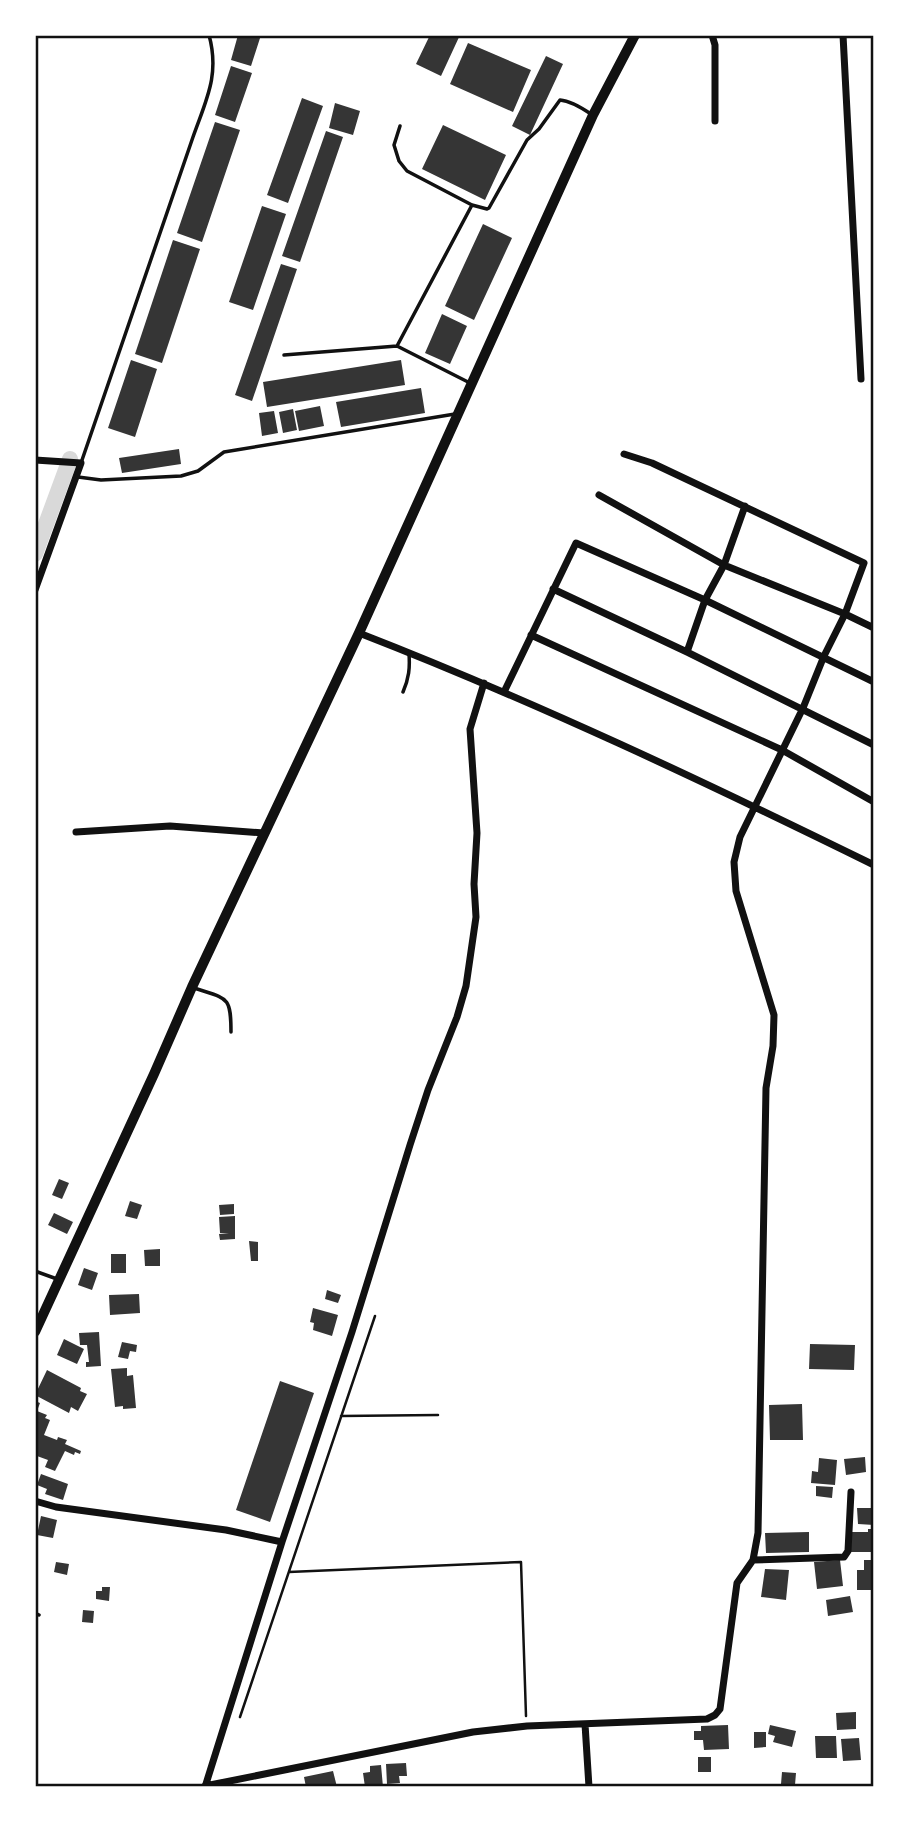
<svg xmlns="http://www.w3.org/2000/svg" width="909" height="1822" font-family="'Golos Text',sans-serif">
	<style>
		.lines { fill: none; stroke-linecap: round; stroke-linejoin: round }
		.canal { stroke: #d9d9d9; stroke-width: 16 }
		.building { fill: #353535 }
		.path { stroke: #111; stroke-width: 2.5 }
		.service { stroke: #111; stroke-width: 3.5 }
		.minor { stroke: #111; stroke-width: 7 }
		.secondary { stroke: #111; stroke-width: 10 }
		.neatline { fill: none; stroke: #111; stroke-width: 2.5 }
	</style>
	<rect width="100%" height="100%" fill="#fff"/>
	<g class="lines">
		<path class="canal" d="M35,554L70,459"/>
	</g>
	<path class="building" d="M238,35H261L251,66L231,60Z
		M430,35H460L441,76L416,64Z
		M468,43L531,70L513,112L450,84Z
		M546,56L563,64L530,135L512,126Z
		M231,66L252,73L235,122L215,115Z
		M302,98L323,106L288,203L267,195Z
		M335,103L360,111L353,135L329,128Z
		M215,122L240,130L202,242L177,233Z
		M443,125L506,155L485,200L422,169Z
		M326,131L343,137L300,262L282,256Z
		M262,206L286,214L253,310L229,302Z
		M483,224L512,238L474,320L445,306Z
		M173,240L200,249L162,363L135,354Z
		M281,264L297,269L252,401L235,395Z
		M442,314L467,326L450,364L425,353Z
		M131,360L157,369L135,437L108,428Z
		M401,360L405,385L267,407L263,382Z
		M421,388L425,413L341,427L336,402Z
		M320,406L324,426L299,431L295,411Z
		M293,409L297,430L283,433L279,412Z
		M274,411L278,433L262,436L259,413Z
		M179,449L181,464L122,473L119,458Z
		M59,1179L69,1183L62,1199L52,1195Z
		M130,1201L142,1205L137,1219L125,1216Z
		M234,1204V1214L220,1215L219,1205Z
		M54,1213L73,1222L67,1234L48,1225Z
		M235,1216V1239L220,1240L219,1234L229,1233H220L219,1217Z
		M249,1241L258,1242V1261H251Z
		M160,1249V1266H145L144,1250Z
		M111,1254H126V1273H111Z
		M84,1268L98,1273L92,1290L78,1285Z
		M327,1290L341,1295L338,1303L325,1299Z
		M139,1294L140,1313L110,1315L109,1295Z
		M313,1308L338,1315L332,1336L313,1330L314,1323L310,1322Z
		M99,1332L101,1366L86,1367V1362H89L87,1345H80L79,1333Z
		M64,1339L84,1349L77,1364L57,1355Z
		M122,1342L137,1345L136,1352L130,1351L128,1359L118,1357Z
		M810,1344L855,1345L854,1370L809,1369Z
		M127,1368V1376L133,1375L136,1408L123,1409V1406L115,1407L111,1369Z
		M47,1370L81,1388L80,1391L87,1394L78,1411L71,1407L69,1413L35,1395Z
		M280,1381L314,1393L270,1522L236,1510Z
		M35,1401L40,1403L37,1411L47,1415L45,1418L50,1420L44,1435L57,1440L58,1437L67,1440L65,1444L81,1451L80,1454L75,1452L74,1455L65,1451L55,1471L45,1467L48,1460L37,1456L35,1461Z
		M802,1404L803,1440H770L769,1405Z
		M865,1457L866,1472L846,1475L844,1459Z
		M819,1458L837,1460L835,1485L811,1483L812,1471L818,1472Z
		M41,1474L68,1484L63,1500L45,1494L47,1489L37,1485Z
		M816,1486L833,1487L832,1498L816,1496Z
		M857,1508H874V1525L858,1524Z
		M41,1516L57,1520L53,1538L37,1535Z
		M868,1529H874V1552H851V1532H868Z
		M809,1532V1552L766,1553L765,1533Z
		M840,1560L843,1586L817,1589L814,1562Z
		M864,1560H874V1590H857V1570H864Z
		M56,1562L69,1564L67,1575L54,1572Z
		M765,1569L789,1570L786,1600L761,1597Z
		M102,1587H110L109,1601L96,1599V1591H102Z
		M850,1596L853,1612L828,1616L826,1600Z
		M83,1610L94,1611L93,1623L82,1622Z
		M856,1712V1729L837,1730L836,1713Z
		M728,1725L729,1749L704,1750L703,1740H694V1731H701V1726Z
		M770,1725L796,1731L792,1747L773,1742L775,1736L768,1734Z
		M754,1732H766V1747L754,1748Z
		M815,1736H836L837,1758H816Z
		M859,1738L861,1760L843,1761L841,1739Z
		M698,1757H711V1772H698Z
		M406,1763L407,1776H399L400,1783L387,1784L386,1764Z
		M381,1765L383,1787H365L363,1773L370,1772V1766Z
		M333,1771L337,1787H306L304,1777Z
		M782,1772L796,1773L795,1785L781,1784Z"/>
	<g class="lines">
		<path class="path" d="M341,1416L438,1415
			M289,1572L521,1562L526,1716
			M240,1717L375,1316"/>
		<path class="service" d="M400,126L394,145L399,161L407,171L472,205L487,209L489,208L527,140L539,129L560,100C571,101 582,108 591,114
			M397,346L472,205
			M284,355L397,346L470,383
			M81,463L193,137C206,100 220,75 209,35
			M78,477L101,480L181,476L198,471L224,452L455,414
			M403,692C409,678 410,668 409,654
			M194,988C227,999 231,995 231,1032
			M35,1271L57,1279
			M35,1613L39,1615"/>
		<path class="minor" d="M712,35L715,45V121
			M843,35L861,379
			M35,460L81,463L35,590
			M599,495L724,565L845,614L874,628
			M553,589L687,652L874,745
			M359,633C534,701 705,782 874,865
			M531,635L782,750L874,802
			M687,652L705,600L724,565L745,506
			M504,692L576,543L705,600L874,682
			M76,832L170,826L264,833
			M35,1501L56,1507L226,1530L282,1542L352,1332L410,1145L428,1090L457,1017L466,986L476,917L474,884L477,833L470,729L484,683
			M753,1560L844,1557L848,1551L851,1492
			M585,1724L589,1787
			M205,1786L473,1732L527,1726L707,1719L715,1715L720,1709L737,1583L753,1560L758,1533L766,1088L773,1046L774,1015L736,891L734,862L740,837L803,708L824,656L845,614L864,563L652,463L624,454
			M205,1787L282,1542"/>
		<path class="secondary" d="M35,1332L154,1074L192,987L359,633L593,115L635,35"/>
	</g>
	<rect width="909" height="1822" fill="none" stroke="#ffffff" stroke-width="74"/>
	<rect x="37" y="37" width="835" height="1748" class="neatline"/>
</svg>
